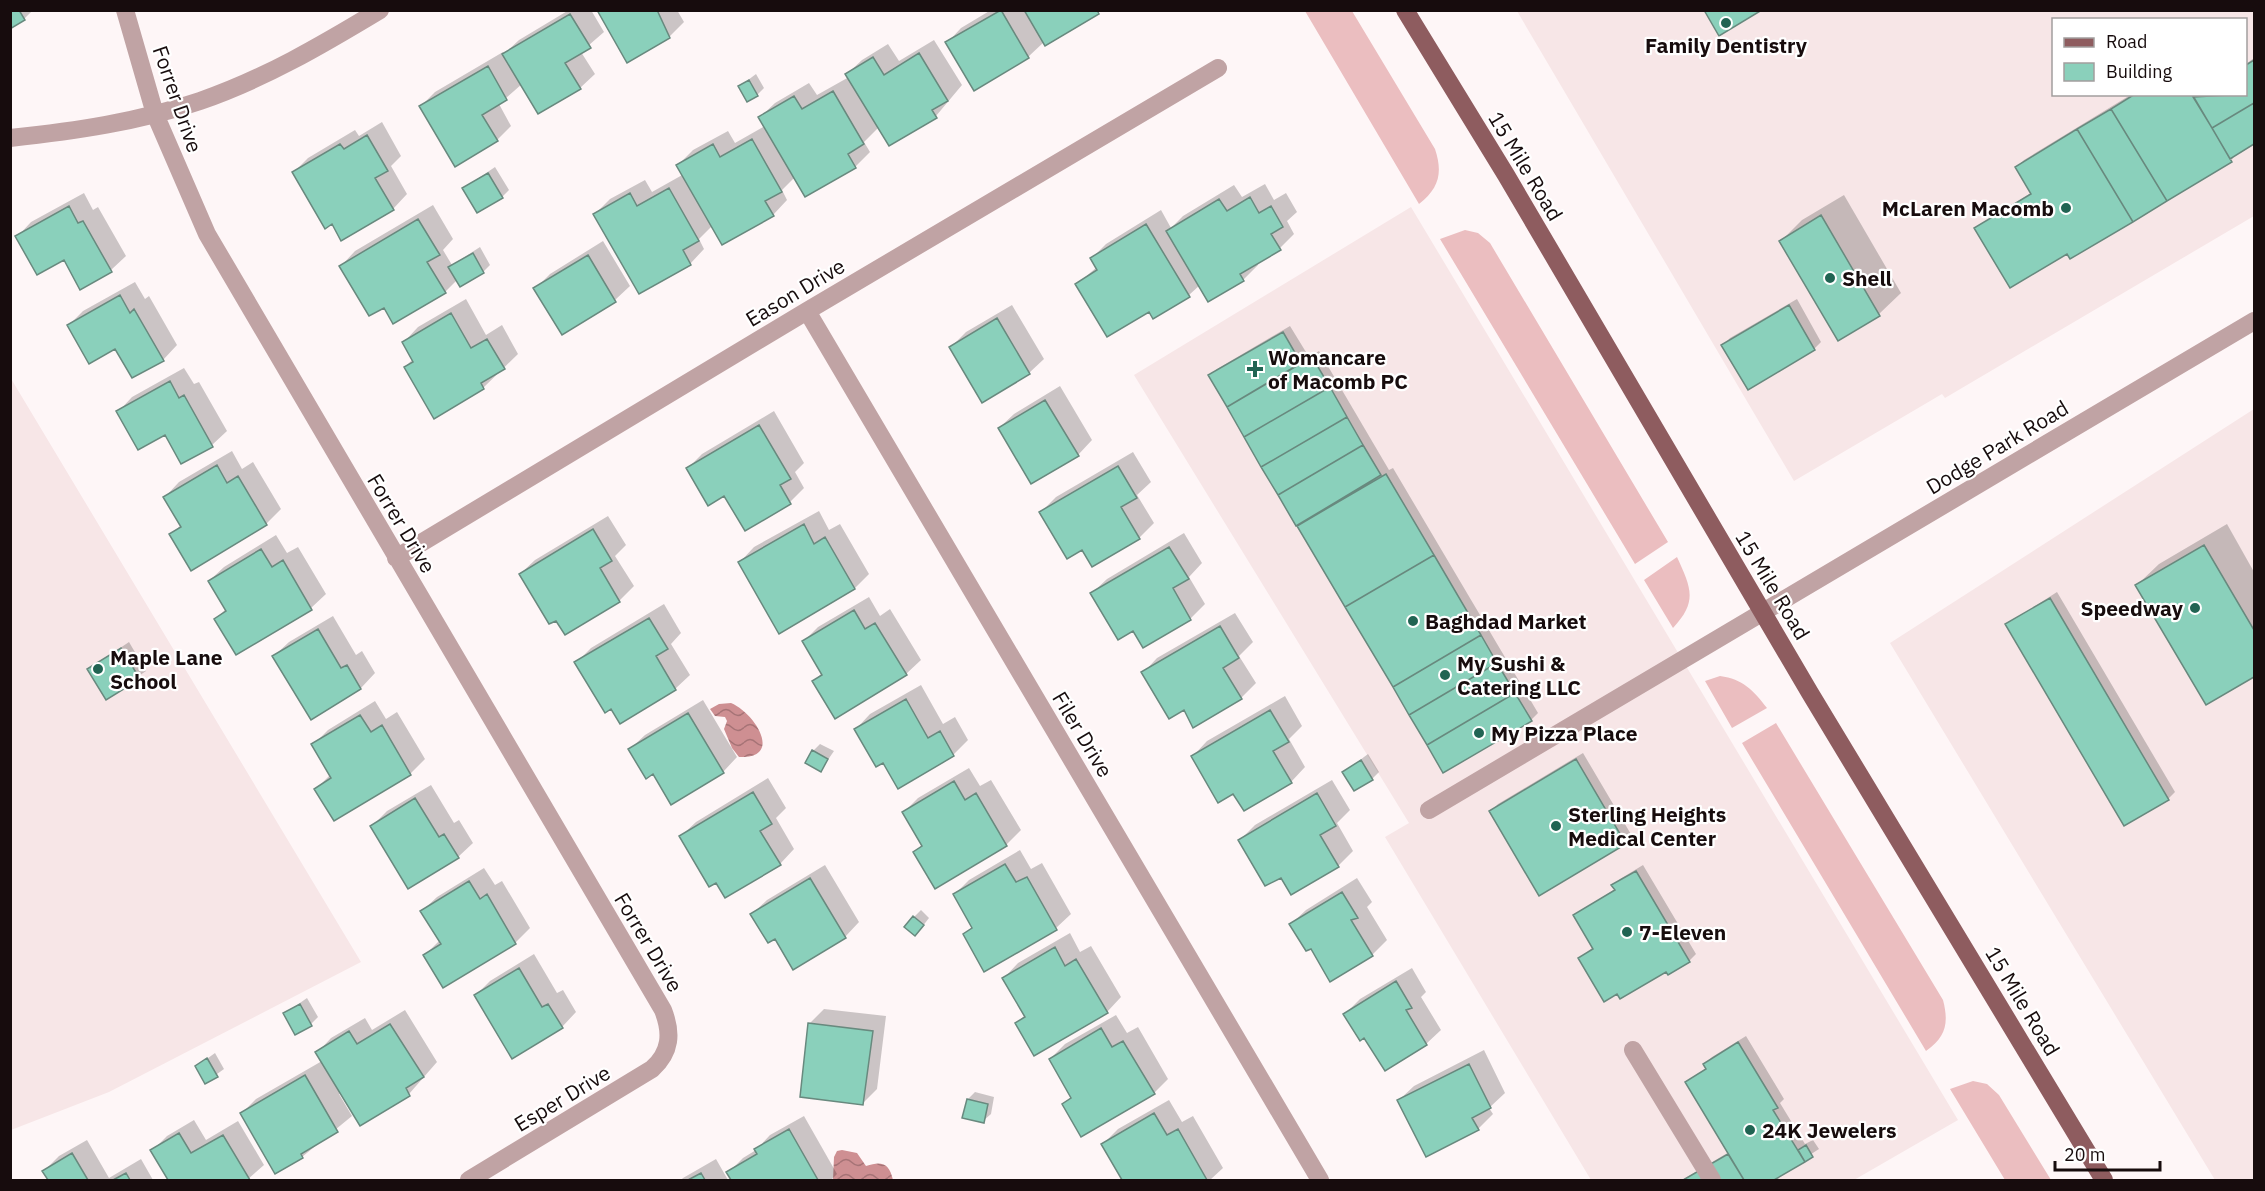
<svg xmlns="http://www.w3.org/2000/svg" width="2265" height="1191" font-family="'IBM Plex Sans',sans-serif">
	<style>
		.built { fill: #f7e6e7; fill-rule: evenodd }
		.grass { fill: #ebbec0 }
		.water { fill: url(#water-waves) }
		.shadow { fill: #0003 }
		.building { fill: #8ad0bb; stroke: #68897e; stroke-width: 1.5 }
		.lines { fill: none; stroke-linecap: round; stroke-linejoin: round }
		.minor { stroke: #c0a3a4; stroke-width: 18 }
		.major { stroke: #8e5c5f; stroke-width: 18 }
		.poi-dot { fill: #216453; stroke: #fff; stroke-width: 2 }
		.labels { text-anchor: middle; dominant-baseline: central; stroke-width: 4.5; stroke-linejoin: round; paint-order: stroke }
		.poi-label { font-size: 21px; font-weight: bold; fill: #170c0d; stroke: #fff; text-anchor: start }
		.street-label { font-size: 21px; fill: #170c0d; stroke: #fff }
	</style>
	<defs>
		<pattern id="water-waves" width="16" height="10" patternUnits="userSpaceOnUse" patternTransform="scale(1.5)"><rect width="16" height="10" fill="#ce8f92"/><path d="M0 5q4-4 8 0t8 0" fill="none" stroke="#a67376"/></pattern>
	</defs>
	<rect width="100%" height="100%" fill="#fef6f7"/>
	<path class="built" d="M1517,11H2254V216L1945,398L1942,394L1794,481ZM2054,20H2246V94H2054Z
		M1411,207L1958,1120L1854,1180H1591L1385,837L1409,823L1134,375Z
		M10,377L361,962L109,1092L11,1130Z
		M2254,409V1180H2215L1890,643Z"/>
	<path class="grass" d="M1305,11H1352L1435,149C1443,173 1439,188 1419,204Z
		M1465,230L1478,233L1490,243L1668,542L1635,564L1440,239Z
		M1677,557C1691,588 1698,601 1673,628L1644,580Z
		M1720,676C1743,679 1753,690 1767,708L1732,728L1705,681Z
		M1776,723L1943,1000C1949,1023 1946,1037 1926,1051L1742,743Z
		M1973,1081L1987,1084L1999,1095L2051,1180H2005L1950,1089Z"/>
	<path class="water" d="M731,703C755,713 784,759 739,757L732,748L724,729L727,721L725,717L715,716L710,709L719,704Z
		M842,1150L857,1153L866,1166C882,1161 889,1163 893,1180H833L834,1157L837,1151Z"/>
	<path class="shadow" d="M10,10H33L24,19Z
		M569,10H591L604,32L581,52L595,74L580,88L522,84L499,104L511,126L497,140L421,106L435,92L503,52L504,54L519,40Z
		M598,10H677L684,22L669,37L628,61Z
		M991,10H1100L1044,42L1028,57L947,43L961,28Z
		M934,40L962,85L936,116L879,127L864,142L870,152L855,167L795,177L782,190L787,200L773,215L713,225L699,239L704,249L690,264L595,214L610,199L645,180L652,192L684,174L678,165L693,150L728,131L735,143L765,126L760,117L775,103L809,83L817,95L849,77L847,74L862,60L888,44L899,61Z
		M2254,58V142L2237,152L2231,161L2070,257L2068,252L1976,228L2032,192L2017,167L2024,160L2132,94H2246V64Z
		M756,74L764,88L757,95L740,86Z
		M382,122L401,156L391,166L407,194L393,209L333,222L294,172L308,158L355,130L359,136Z
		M495,167L509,190L502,197L464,188Z
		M1265,184L1274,200L1286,193L1297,212L1287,221L1294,234L1280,248L1257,262L1258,265L1243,280L1209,300L1200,285L1189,295L1149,310L1077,284L1097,267L1092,258L1106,244L1161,210L1171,228L1183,216L1234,185L1242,197Z
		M84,193L93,210L98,207L126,256L111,270L81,288L65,258L17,237L31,222Z
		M1844,195L1901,293L1879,314L1838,339L1781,241L1802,220Z
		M433,205L453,239L443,250L452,265L480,247L490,265L483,272L457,280L445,292L384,306L341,266L355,251Z
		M603,241L630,286L615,300L562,333L535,289L550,274Z
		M135,282L145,299L149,296L177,345L163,360L116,347L69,325L83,311Z
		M466,299L486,335L502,325L518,354L483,388L434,416L405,367L413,359L404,342L418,327Z
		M1797,299L1821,342L1814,349L1723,345L1730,338Z
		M1012,305L1044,359L1029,373L951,347L966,332Z
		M1290,326L1309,357L1319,351L1389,470L1393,468L1538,713L1531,720L1444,771L1210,376L1217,369Z
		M184,368L194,384L199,382L227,431L212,445L182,462L166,433L118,412L132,397Z
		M1060,386L1092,440L1078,455L999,428L1014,414Z
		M774,411L804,463L795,472L804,488L790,502L725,494L687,469L702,454Z
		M232,451L242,469L253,462L281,509L266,524L171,534L181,525L165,497L179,482Z
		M1133,452L1151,482L1137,495L1154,523L1139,538L1082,548L1041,512L1056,497Z
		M819,511L829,530L840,524L869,574L855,588L740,562L754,547Z
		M608,516L626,545L615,556L634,586L619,601L565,633L520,574L535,560Z
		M2227,524L2254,572V675L2206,703L2137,585L2159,564Z
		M1184,533L1202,563L1189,577L1205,604L1190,619L1143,646L1134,629L1092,593L1107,579Z
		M276,535L287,553L298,547L326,594L311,608L236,653L215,619L226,609L209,581L224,567Z
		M2057,592L2175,792L2168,799L2007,624Z
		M869,597L880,616L890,609L921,660L906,674L814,681L822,673L804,641L818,627Z
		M664,604L681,633L671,644L690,675L675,689L612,707L576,663L591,648Z
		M1235,613L1253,642L1239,656L1256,683L1241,698L1184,708L1143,673L1157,658Z
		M333,616L356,655L362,651L375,673L361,688L311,718L274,656L289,642Z
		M129,642L146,671L107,698L89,669Z
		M921,685L943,724L955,717L968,740L953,755L898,787L883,761L856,729L870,714Z
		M1285,696L1302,726L1289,739L1305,767L1291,782L1193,756L1207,741Z
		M703,700L737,757L723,772L630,749L645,735Z
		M375,701L386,719L397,712L425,759L410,774L316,789L331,774L313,745L328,730Z
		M820,744L834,751L821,770L813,751Z
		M1583,753L1632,836L1625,843L1491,811L1498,804Z
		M1368,754L1379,772L1372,779L1344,772Z
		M969,768L980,786L991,780L1021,830L1006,845L915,852L923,844L904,812L918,798Z
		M768,778L786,808L776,818L794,849L780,864L717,881L681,836L696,822Z
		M1332,780L1350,810L1337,823L1353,851L1338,866L1281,876L1240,840L1255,825Z
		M431,785L454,823L459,820L473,843L458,857L372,826L387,811Z
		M1020,850L1031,869L1042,863L1071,914L1056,928L985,969L965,934L973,926L955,894L969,880Z
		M825,865L859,922L845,937L752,914L767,900Z
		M1643,865L1696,954L1689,961L1667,970L1580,958L1593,947L1575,915L1615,889L1613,886L1620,879Z
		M484,868L495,885L502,881L530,928L516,942L444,986L425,955L440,940L422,911L437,897Z
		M1357,878L1372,902L1367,907L1387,940L1372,955L1311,947L1291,924L1306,910Z
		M921,910L929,918L922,927L914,917Z
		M1070,933L1080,952L1091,946L1121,997L1107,1012L1017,1023L1025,1015L1004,978L1018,963Z
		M534,954L557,993L563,990L576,1012L562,1027L475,996L490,981Z
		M1412,968L1426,992L1421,997L1441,1030L1426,1044L1365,1036L1345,1014L1360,999Z
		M307,998L318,1017L311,1024L284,1014Z
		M824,1009L886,1016L877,1089L863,1103L810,1023Z
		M405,1010L437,1062L409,1094L360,1124L341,1093L339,1094L352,1116L302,1157L242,1113L256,1099L322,1061L317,1053L331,1038L365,1018L372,1030Z
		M1116,1015L1127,1033L1138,1027L1168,1079L1154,1093L1064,1104L1072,1096L1050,1059L1065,1044Z
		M1746,1036L1784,1099L1780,1103L1805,1144L1813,1140L1819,1149L1771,1180H1682L1729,1152L1687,1083L1707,1068L1705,1064L1712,1057Z
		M1484,1050L1505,1093L1489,1108L1493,1114L1478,1129L1399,1100L1414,1086Z
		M215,1053L224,1069L206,1082L197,1066Z
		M975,1092L994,1097L991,1114L983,1121L968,1099Z
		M1169,1100L1182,1122L1193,1116L1223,1168L1210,1180H1124L1103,1144L1118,1129Z
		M804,1116L837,1174L831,1180H733L728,1173L743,1158L756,1150L770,1135Z
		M194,1120L206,1140L238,1121L264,1165L247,1180H170L152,1151L167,1136Z
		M87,1140L109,1178L141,1159L153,1180H49L44,1171L59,1156Z
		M716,1159L728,1180H681L683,1178Z"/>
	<path class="building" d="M10,10H19L25,20L10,29Z
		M597,10H657L670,38L627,63Z
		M1001,10L1029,58L974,91L945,42Z
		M1024,10H1097L1099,14L1045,46Z
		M1704,10H1762L1719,36Z
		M570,14L591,48L565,63L581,89L538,114L502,54Z
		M919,53L948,101L932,110L937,118L889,146L845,74L873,57L884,75Z
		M2254,60V103L2212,128L2193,97L2246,94V65Z
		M488,66L507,100L482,115L498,141L455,167L419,106Z
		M749,80L758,96L747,102L738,86Z
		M833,91L864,144L848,154L856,168L805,197L758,117L794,96L802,109Z
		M2135,94H2192L2232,162L2167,201L2111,109Z
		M2254,103V144L2230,159L2212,128Z
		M2111,109L2167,201L2133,222L2077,129Z
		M2077,129L2133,222L2070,259L2067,254L2010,288L1974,228L2031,194L2015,167Z
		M367,135L388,171L375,178L394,210L341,241L332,224L325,229L292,172L340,144L344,149Z
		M752,139L782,192L765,201L774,216L722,245L676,165L713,144L720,157Z
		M488,173L503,198L477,213L462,188Z
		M669,188L699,241L683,250L691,265L639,294L593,214L630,193L637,206Z
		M1250,197L1259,213L1271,206L1283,227L1271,234L1281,250L1240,274L1244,281L1208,302L1166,231L1219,199L1227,211Z
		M69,206L78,223L83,221L112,272L80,290L64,260L37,275L15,236Z
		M1821,215L1880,316L1838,341L1779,241Z
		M418,219L440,255L427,262L446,293L393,324L384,308L369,316L339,266Z
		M1146,224L1190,297L1153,319L1149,312L1107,337L1075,284L1097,270L1090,258Z
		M473,253L484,273L460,287L448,267Z
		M588,255L616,302L562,335L533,288Z
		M120,295L130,313L134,309L164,361L132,378L115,349L89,364L67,325Z
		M1789,305L1815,350L1748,390L1721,345Z
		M451,313L471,348L487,339L505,369L481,383L484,389L434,419L404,367L413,362L402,342Z
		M997,318L1030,374L982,403L949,347Z
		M1283,332L1301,363L1227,407L1208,375Z
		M1312,357L1330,387L1244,437L1227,407Z
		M170,381L179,398L184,395L213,447L181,464L165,435L138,450L116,411Z
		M1330,387L1347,417L1261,467L1244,437Z
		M1045,400L1079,456L1031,484L998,428Z
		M1347,417L1363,445L1278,495L1261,467Z
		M759,425L791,479L780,485L791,504L745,531L724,496L708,506L686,468Z
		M1363,445L1381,475L1296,526L1278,495Z
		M217,465L227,483L238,476L267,525L191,571L169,534L181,527L163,497Z
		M1118,466L1137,498L1121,507L1140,539L1092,567L1082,550L1067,559L1039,512Z
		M1386,474L1434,555L1345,607L1297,526Z
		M804,524L814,544L825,537L855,589L779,634L738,562Z
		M593,529L612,561L600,568L620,602L565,635L556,621L549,624L519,574Z
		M2204,545L2254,630V677L2206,705L2135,585Z
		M1169,547L1189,579L1173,588L1191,620L1143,648L1133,631L1118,640L1090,593Z
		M261,549L272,567L283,560L312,610L236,655L214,619L226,611L208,581Z
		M1434,555L1481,635L1393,687L1345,607Z
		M2050,598L2169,800L2124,826L2005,624Z
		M854,610L865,629L875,623L907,675L835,719L812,681L822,675L802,641Z
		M649,618L668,649L656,656L676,690L620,724L611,709L605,713L574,662Z
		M1220,626L1239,658L1223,668L1242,699L1193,728L1184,710L1169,719L1141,672Z
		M318,629L341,668L347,665L361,689L311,720L272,656Z
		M1481,635L1497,663L1409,715L1393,687Z
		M121,648L140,679L106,700L87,669Z
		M1497,663L1515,693L1427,745L1409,715Z
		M1515,693L1532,721L1443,773L1427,745Z
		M906,699L928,738L940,731L954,756L898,789L883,763L876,767L854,729Z
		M1270,710L1289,742L1273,751L1292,783L1244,811L1233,794L1218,803L1191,756Z
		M688,713L724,773L671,805L653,774L646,779L628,749Z
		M360,715L371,732L382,725L411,775L334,821L314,789L331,778L311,744Z
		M812,750L828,759L821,772L805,763Z
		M1576,759L1626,844L1539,896L1489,811Z
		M1361,760L1373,780L1354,791L1342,772Z
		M954,781L965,800L976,793L1007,846L935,889L913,852L922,846L902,812Z
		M753,792L772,824L760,831L781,865L725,898L716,883L709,887L679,836Z
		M1317,793L1336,826L1320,835L1339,867L1291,895L1281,878L1265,886L1238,840Z
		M415,798L439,837L444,834L459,858L408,889L370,826Z
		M1005,864L1016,882L1027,877L1057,930L984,972L963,934L972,928L953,894Z
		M1636,871L1690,962L1668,975L1666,972L1620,999L1617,994L1604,1002L1578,958L1593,949L1573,915L1615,890L1611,885Z
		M810,878L846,938L793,970L775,939L768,943L750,914Z
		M469,881L480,899L487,894L516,944L443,988L423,955L441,944L420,911Z
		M1342,892L1358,918L1351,920L1373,956L1330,982L1311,949L1306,951L1289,924Z
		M913,916L924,925L915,936L904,927Z
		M1055,947L1065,966L1076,959L1108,1013L1034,1056L1015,1023L1025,1017L1002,978Z
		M519,968L542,1007L548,1004L563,1028L512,1059L474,995Z
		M1396,981L1412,1008L1406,1010L1427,1045L1385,1071L1364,1038L1360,1041L1343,1014Z
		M300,1004L312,1026L295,1035L283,1013Z
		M808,1023L873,1031L863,1105L800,1097Z
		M390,1024L424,1077L406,1088L410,1096L360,1126L315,1052L349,1031L357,1044Z
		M1101,1028L1112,1047L1123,1041L1155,1094L1081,1137L1062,1104L1071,1098L1049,1059Z
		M1738,1042L1778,1108L1773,1110L1805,1162L1774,1180H1744L1685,1082L1706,1069L1703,1064Z
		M207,1058L218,1077L205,1084L195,1066Z
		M1469,1064L1491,1108L1472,1118L1479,1130L1426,1157L1397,1100Z
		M305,1075L338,1132L301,1154L303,1158L275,1174L240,1113Z
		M967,1099L988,1104L984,1123L962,1118Z
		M1154,1113L1167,1135L1178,1129L1207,1180H1122L1101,1144Z
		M789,1129L818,1180H731L726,1172L757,1154L754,1149Z
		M179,1133L191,1153L223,1135L250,1180H168L150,1150Z
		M1806,1145L1813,1157L1805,1162L1798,1150Z
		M72,1153L88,1180H48L42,1171Z
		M1728,1154L1744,1180H1683Z
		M126,1173L130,1180H113Z
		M701,1173L705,1180H688Z"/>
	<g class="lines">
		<path class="minor" d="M125,10L155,114L207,234L663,1010C672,1033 671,1052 652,1069L469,1180
			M10,138C75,131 138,122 200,101C264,79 322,45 380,10
			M807,311L1320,1180
			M396,558L807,311L1218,68
			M1429,810L2254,321
			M1633,1050L1712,1180"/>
		<path class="major" d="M1405,10L1506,175L1810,693L2104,1180"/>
	</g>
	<g class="poi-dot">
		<circle cx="1726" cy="23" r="6"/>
		<circle cx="2066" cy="208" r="6"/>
		<circle cx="1830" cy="278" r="6"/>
		<path d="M1252 360h6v6h6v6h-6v6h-6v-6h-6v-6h6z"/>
		<circle cx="2195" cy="608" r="6"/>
		<circle cx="1413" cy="621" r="6"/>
		<circle cx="98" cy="669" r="6"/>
		<circle cx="1445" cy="675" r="6"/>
		<circle cx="1479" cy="733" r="6"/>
		<circle cx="1556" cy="826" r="6"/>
		<circle cx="1627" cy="932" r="6"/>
		<circle cx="1750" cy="1130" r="6"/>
	</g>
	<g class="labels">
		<g class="poi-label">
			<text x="1726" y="45" text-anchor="middle">Family Dentistry</text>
			<text x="2054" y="208" text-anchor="end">McLaren Macomb</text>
			<text x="1842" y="278">Shell</text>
			<text x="1268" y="357">Womancare<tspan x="1268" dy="24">of Macomb PC</tspan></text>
			<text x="2183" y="608" text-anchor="end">Speedway</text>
			<text x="1425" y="621">Baghdad Market</text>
			<text x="110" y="657">Maple Lane<tspan x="110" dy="24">School</tspan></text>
			<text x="1457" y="663">My Sushi &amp;<tspan x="1457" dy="24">Catering LLC</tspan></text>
			<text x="1491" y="733">My Pizza Place</text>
			<text x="1568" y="814">Sterling Heights<tspan x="1568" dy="24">Medical Center</tspan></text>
			<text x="1639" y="932">7-Eleven</text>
			<text x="1762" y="1130">24K Jewelers</text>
		</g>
		<g class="street-label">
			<text transform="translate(178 99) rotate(71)">Forrer Drive</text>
			<text transform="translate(1526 166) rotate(59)">15 Mile Road</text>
			<text transform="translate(795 292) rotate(-31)">Eason Drive</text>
			<text transform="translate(1997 447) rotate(-31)">Dodge Park Road</text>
			<text transform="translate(402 523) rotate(59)">Forrer Drive</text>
			<text transform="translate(1773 585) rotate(59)">15 Mile Road</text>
			<text transform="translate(1083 734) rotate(59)">Filer Drive</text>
			<text transform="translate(649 942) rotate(59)">Forrer Drive</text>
			<text transform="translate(2023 1001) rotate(59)">15 Mile Road</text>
			<text transform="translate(562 1098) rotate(-31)">Esper Drive</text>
		</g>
	</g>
	<rect width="2265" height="1191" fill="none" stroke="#170c0d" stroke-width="24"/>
	<rect x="2052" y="18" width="195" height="78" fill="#ffffff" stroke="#a29e9e" stroke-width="1.5"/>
	<rect x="2064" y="38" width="30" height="9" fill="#8e5c5f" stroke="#a29e9e" stroke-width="1.5"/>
	<text x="2106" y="48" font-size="18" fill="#170c0d">Road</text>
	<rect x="2064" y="63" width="30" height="18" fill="#8ad0bb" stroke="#a29e9e" stroke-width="1.5"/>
	<text x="2106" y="78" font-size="18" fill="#170c0d">Building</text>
	<path d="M2055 1161v9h105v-9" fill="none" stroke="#170c0d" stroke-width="3"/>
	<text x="2064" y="1161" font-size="18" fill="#170c0d" stroke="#ffffff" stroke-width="4.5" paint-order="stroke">20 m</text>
</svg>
